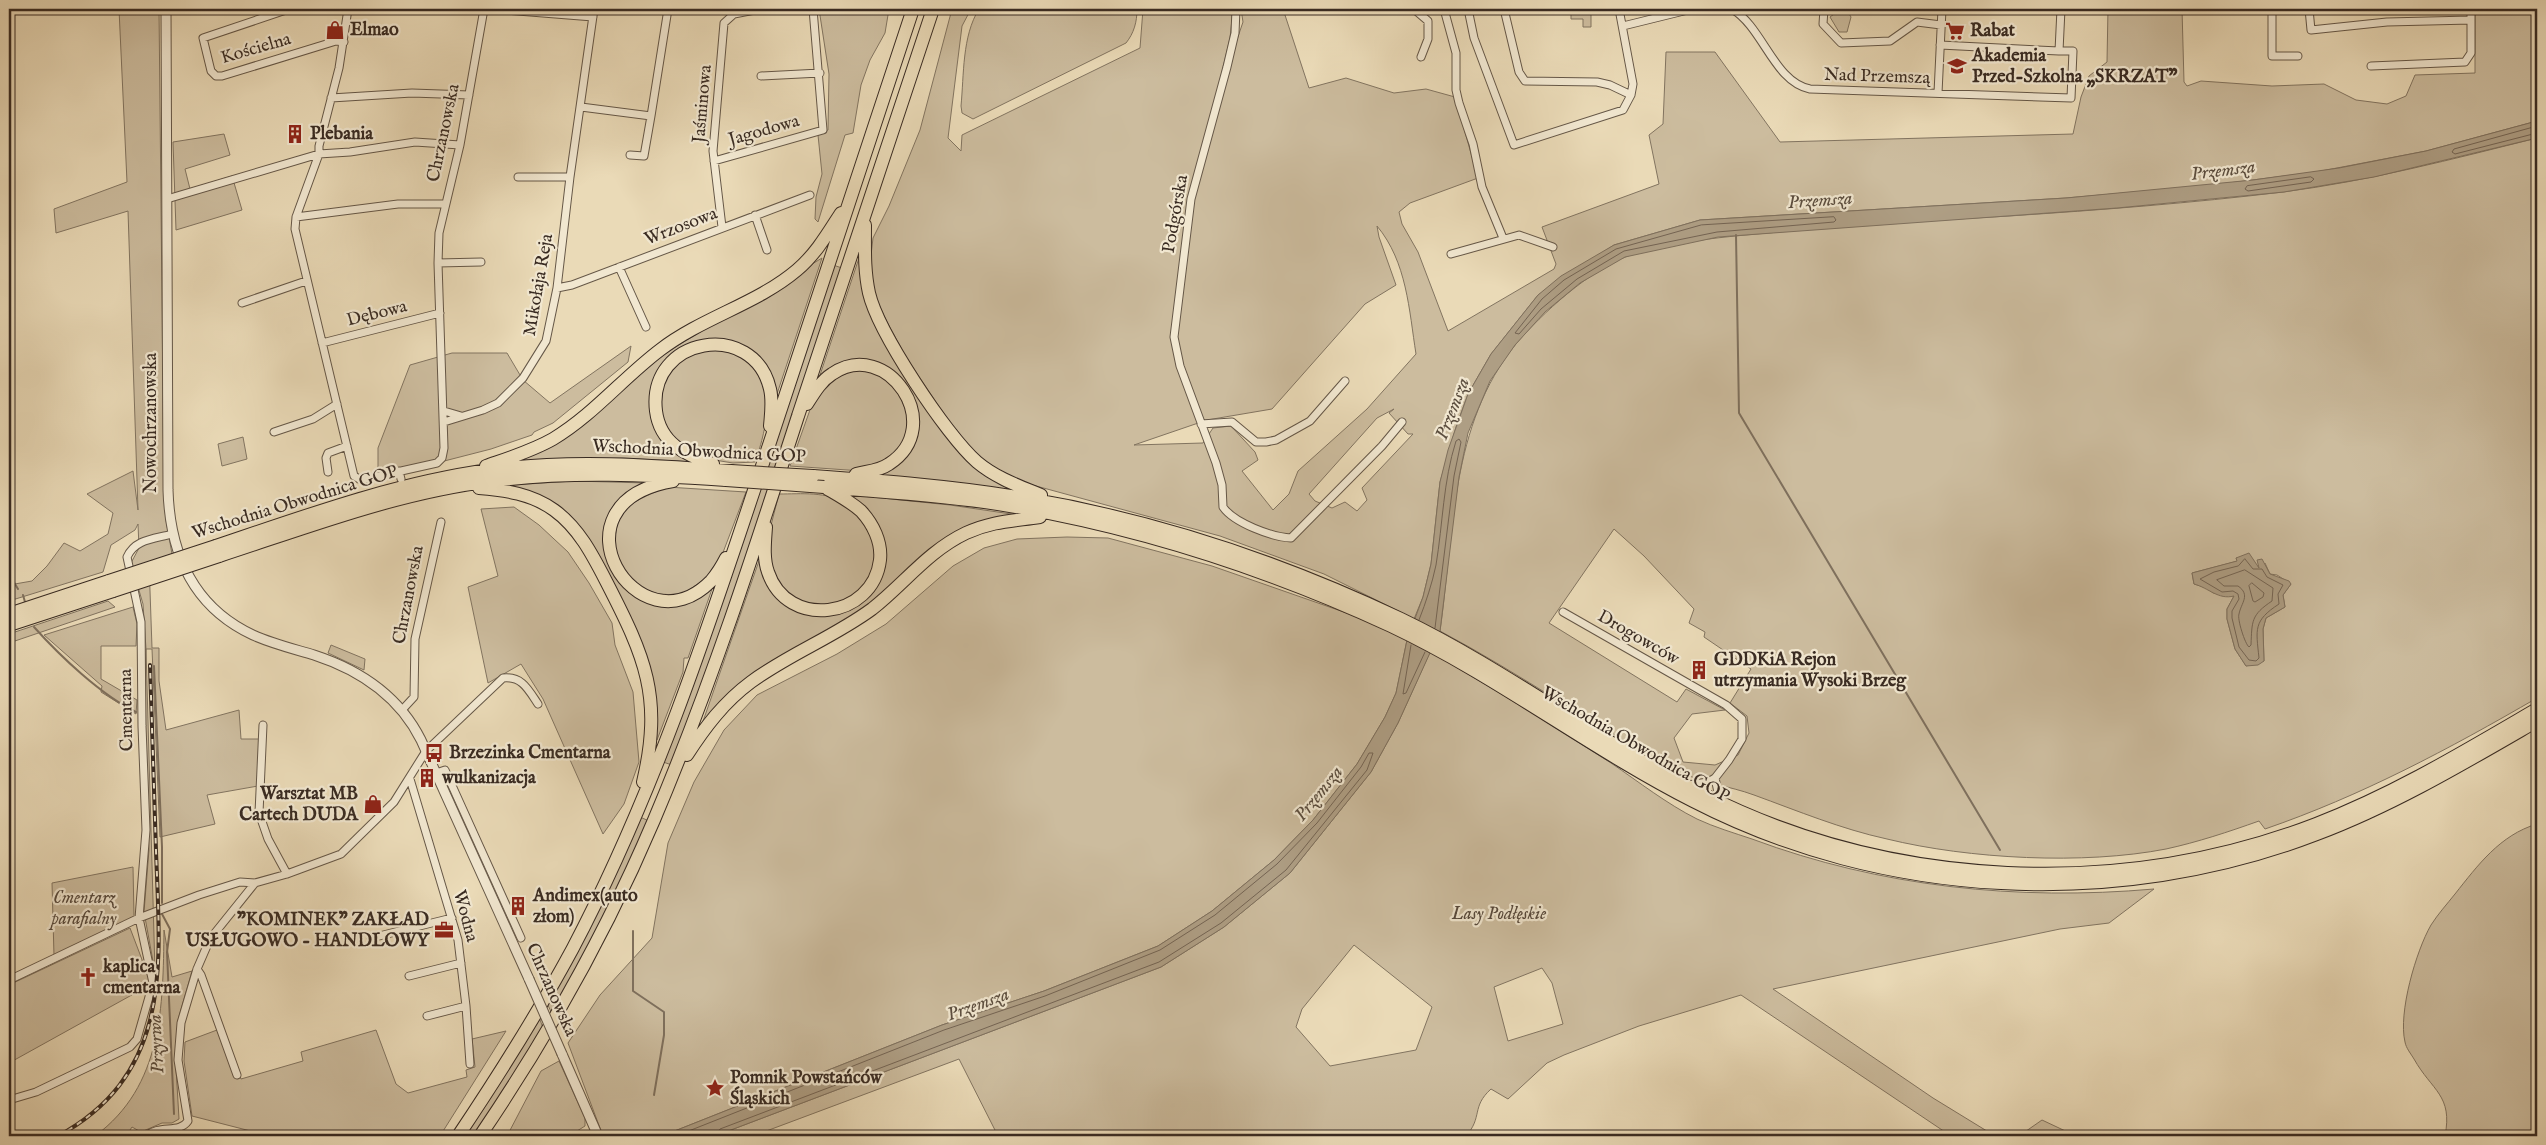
<svg xmlns="http://www.w3.org/2000/svg" width="2546" height="1145" font-family="'IM FELL English',serif">
	<style>
		.green { fill: #ccbc9e; stroke: #827460; fill-rule: evenodd }
		.water { fill: #ae9e84; stroke: #7f705d }
		.lines { fill: none; stroke-linecap: round; stroke-linejoin: round }
		.shore { stroke: #746453; stroke-width: 1 }
		.stream { stroke: #7f705d; stroke-width: 2 }
		.minor-casing { stroke: #655747; stroke-width: 9 }
		.tertiary-casing { stroke: #655747; stroke-width: 11 }
		.motorway-casing { stroke: #392b22; stroke-width: 14 }
		.minor { stroke: #f1e7d0; stroke-width: 7 }
		.tertiary { stroke: #f1e7d0; stroke-width: 9 }
		.motorway { stroke: #eadab7; stroke-width: 12 }
		.rail-casing { stroke: #392b22; stroke-width: 4 }
		.rail { stroke: #f1e7d0; stroke-width: 2; stroke-dasharray: 5.5; stroke-linecap: butt }
		.tertiary-bridge-casing { stroke: #655747; stroke-width: 11; stroke-linecap: butt }
		.motorway-bridge-casing { stroke: #392b22; stroke-width: 14; stroke-linecap: butt }
		.tertiary-bridge { stroke: #f1e7d0; stroke-width: 9 }
		.motorway-bridge { stroke: #eadab7; stroke-width: 12 }
		.labels { text-anchor: middle; dominant-baseline: central; stroke-width: 4.5; stroke-linejoin: round; paint-order: stroke }
		.poi-label { font-size: 18px; font-weight: bold; fill: #392b22; stroke: #f1e7d0; text-anchor: start }
		.street-label { font-size: 18px; fill: #392b22; stroke: #f1e7d0 }
		.park-label { font-size: 18px; font-style: italic; fill: #56483b; stroke: #f1e7d0 }
		.water-label { font-size: 19px; font-style: italic; fill: #5c4e3f; stroke: #f1e7d0 }
	</style>
	<rect width="100%" height="100%" fill="#eadab7"/>
	<filter id="stains"><feTurbulence type="fractalNoise" baseFrequency=".004" numOctaves="4"/><feColorMatrix values="0 0 0 0 .2 0 0 0 0 .09 0 0 0 0 .02 0 0 0 .5 -.17"/></filter>
	<radialGradient id="worn" r=".72"><stop offset=".6" stop-color="#630" stop-opacity="0"/><stop offset="1" stop-color="#630" stop-opacity=".3"/></radialGradient>
	<path class="green" d="M119,9H159L164,498L166,520L172,554L149,562L152,648H159V681L166,730L239,710L241,739H259L258,786L207,795L215,824L160,837L152,649H146L155,972L144,912L149,850L144,701L146,649L143,604L131,563L139,548L138,524L135,530L111,545L103,572L9,601V585L32,581L47,566L64,543L80,551L108,534L113,513L87,494L133,471L138,510L128,211L56,233L54,209L127,182Z
		M819,9H889L885,33L870,60L861,85L853,133L845,135L818,222L815,219L816,197L822,174L818,135L828,130L829,74Z
		M952,9H971L962,26L948,138L961,151L962,135L1140,48L1143,9H1233L1230,38L1213,110L1243,22L1241,9H1283L1309,88L1346,78L1394,93L1426,89L1455,97L1478,178L1410,203L1399,212L1402,224L1418,252L1448,331L1554,269L1556,264L1542,227L1659,184L1649,135L1663,124L1666,52H1715L1780,142L2073,134L2081,97L2089,76L2107,62L2108,9H2182L2184,82L2187,86L2201,81L2272,86L2324,84L2356,100L2387,104L2406,96L2415,75L2475,73V9H2537V121L2426,151L2316,172L2205,186L2066,198L1700,220L1614,245L1538,295L1491,354L1468,394L1456,427L1440,482L1431,564L1423,597L1414,619L1324,574L1220,536L1014,480L987,464L971,449L946,417L906,357L887,322L874,294L870,264L873,238L889,206L920,130ZM1377,226C1407,262 1409,310 1416,354L1367,409L1298,471L1289,494L1273,510L1242,471L1258,460L1255,452L1231,426L1213,428L1203,443L1134,445L1207,420L1272,409L1365,304L1396,285L1379,237ZM1394,409L1389,413L1408,434H1413L1362,488L1367,500L1357,511L1345,502L1332,508L1315,501L1309,494L1377,418Z
		M979,9H1137C1137,22 1134,33 1126,43L973,119L962,113L961,106C964,75 962,36 979,9Z
		M1591,9V27H1583V19H1571V10Z
		M1841,9H1846L1851,17L1847,32H1839L1830,17Z
		M224,134L230,155L185,169L190,189L232,176L242,210L176,230L173,142Z
		M2537,138V698C2449,749 2361,796 2265,829L2259,821C2228,832 2198,842 2166,849C2084,865 1969,859 1887,839C1841,829 1798,811 1754,795C1730,786 1701,783 1678,771C1597,728 1521,674 1440,631C1454,533 1450,425 1516,344C1541,314 1591,269 1628,256C1680,239 1737,236 1790,231C1863,225 1936,220 2009,216C2100,210 2192,203 2283,192C2369,181 2453,159 2537,138ZM1614,529L1644,556L1694,609L1689,623L1705,632L1704,637L1751,669L1730,703L1747,716L1749,733L1738,755L1715,765L1683,762L1674,738L1692,714L1725,710L1686,689L1677,702L1549,623ZM2236,558L2253,562L2260,569L2265,563L2270,574L2277,575L2291,584L2283,595L2285,607L2266,618L2263,629L2264,661L2246,666L2235,649L2227,619V609L2234,596L2213,593L2207,588L2194,584L2192,573L2238,561Z
		M822,258L776,397L738,345L674,354L653,416L695,462L623,458L516,462L649,363Z
		M859,258L865,292L972,461L1035,494L873,477L901,459L915,408L872,364L819,378Z
		M833,265L842,268L729,608L672,765L663,762Z
		M631,346L628,362L553,423L534,432L532,435L491,449L378,478V448L410,365L452,353H507L523,380L550,403Z
		M705,348C714,350 731,349 739,354C778,378 768,426 755,462L733,463L702,458L676,445L659,413V390L674,364Z
		M862,367L894,381L911,423L896,457L862,471L790,466L811,407L826,382Z
		M243,437L247,459L222,466L218,444Z
		M573,481L647,483L629,494L613,514L614,573L627,588L650,601L712,589L688,658H684L683,672L657,740L653,683L569,518L498,486Z
		M667,487L746,492L719,563L711,575L680,596L645,592L616,564C614,508 616,509 667,487Z
		M779,494C801,494 827,491 847,504C878,526 887,575 852,597C847,600 841,606 836,607C824,608 809,604 797,603L771,573L770,529Z
		M842,494L950,505L1018,515L972,527L873,604L772,665L701,727L760,558L788,605L857,604L883,551Z
		M514,507L539,525L568,552L589,583L612,623L615,645L633,692L639,762L624,804L603,834L543,699L521,664L488,683L468,587L498,576L481,509Z
		M1067,537L1108,538L1212,566L1361,618L1407,640L1396,693L1385,717L1357,764L1313,820L1274,860L1212,911L1158,946L1044,991L942,1025L662,1136H603L568,1043L600,995L652,938L668,843L694,782L724,730L757,695L837,654L886,624L953,566L984,548L1017,539Z
		M108,601L115,607L9,643V634Z
		M133,607L137,624L136,646H101V679L137,700L136,714L101,692L102,686L44,635Z
		M331,645L365,659L364,670L328,653Z
		M1430,652C1492,687 1551,725 1611,763C1639,782 1667,804 1697,819C1714,827 1734,833 1752,839C1881,887 2017,901 2154,889L2109,923L2060,929L1773,989L1933,1098L1995,1136H1951L1741,995L1639,1026L1564,1055L1547,1063L1508,1099L1491,1089C1471,1107 1483,1117 1466,1136H998L959,1059L753,1136H715L1161,967L1224,927L1290,873L1371,772L1398,723ZM1354,945L1432,1007L1416,1050L1330,1066L1296,1027L1302,1009ZM1542,968L1552,983L1563,1024L1508,1041L1494,987Z
		M640,817L649,821L607,910L552,1014L547,1003Z
		M2537,824V1136H2445C2453,1095 2432,1091 2414,1059C2411,1054 2406,1048 2405,1042C2398,1013 2416,951 2431,925C2438,914 2447,904 2455,894C2478,865 2500,835 2537,824Z
		M133,867L134,917L54,956L52,883Z
		M130,928L149,978L148,986L9,1063V985Z
		M164,930L172,977L192,971L178,1020L176,1068L179,1119L172,1123H162L141,1132L132,1127L126,1136H95C163,1086 163,1006 164,930Z
		M539,1017L543,1028L475,1136H463Z
		M217,1030L229,1062L234,1060L241,1079L303,1061L301,1052L376,1030L396,1084L408,1093L467,1077L466,1070L475,1067L472,1039L506,1031L440,1136H270L192,1116L184,1061L185,1042Z
		M559,1061L585,1118V1126L569,1136H507L541,1071Z
		M2042,1120L2076,1136H2019Z"/>
	<path class="water" d="M2537,121V138L2374,177L2284,192L2117,208L1718,237L1625,257L1580,283L1545,312L1515,345L1490,381L1468,433L1459,477L1440,631L1398,723L1371,772L1290,873L1224,927L1161,967L715,1136H662L942,1025L1044,991L1158,946L1212,911L1274,860L1313,820L1357,764L1385,717L1396,693L1407,640L1423,597L1431,564L1440,482L1448,450L1468,394L1491,354L1538,295L1561,276L1614,245L1700,220L2066,198L2253,180L2339,168L2426,151Z
		M2249,553L2259,568L2257,560L2262,559L2270,574L2289,581L2291,584L2283,595L2285,607L2266,618L2263,629L2264,661L2258,665L2246,666L2235,649L2227,619V609L2234,596C2218,600 2209,588 2194,584L2192,573L2237,561L2236,558Z"/>
	<g class="lines">
		<path class="shore" d="M2537,126L2454,149L2452,152L2455,154L2537,133
			M2311,177L2314,179L2311,182L2248,191L2245,189L2247,186Z
			M1834,217L1836,220L1834,222L1717,232L1624,251L1577,279L1541,309L1519,334L1515,333L1542,299L1564,280L1616,249L1701,225Z
			M2245,559L2253,569H2262L2267,577L2283,585L2278,594L2279,604C2253,621 2256,629 2259,658L2256,661L2249,660L2239,647L2232,618V611L2239,599L2238,594L2233,591L2222,592L2200,579L2214,572L2238,566Z
			M2245,570L2273,588L2272,601C2251,615 2252,621 2251,645L2249,647C2245,644 2237,619 2239,614C2241,603 2251,595 2238,586H2224L2217,580Z
			M2252,583L2264,593L2263,597L2255,602L2253,601L2249,586Z
			M1419,620C1426,602 1432,584 1436,565C1443,523 1443,482 1456,441L1459,439L1461,442L1454,476L1435,628
			M1411,645L1403,694L1406,693L1425,652
			M676,1136L944,1030L1045,996L1160,950L1215,915L1277,864L1317,823L1361,767L1369,753H1373L1367,770L1286,870L1221,923L1159,962L720,1129L716,1136"/>
		<path class="stream" d="M1736,235L1739,413L2000,850
			M9,574L18,589
			M23,595L25,602
			M34,627C60,656 101,695 136,712
			M154,666L162,847V903
			M162,914L170,929L167,952L174,1114
			M633,931V991L664,1012V1035L654,1095
			M181,1134L182,1136"/>
		<g class="minor-casing">
			<path id="minor" d="M289,9L203,38L211,71L216,76H222L336,41L344,42
				M348,9L339,68L319,146V154L296,217L295,229L354,476L361,480L437,463L442,458L444,448L438,263L439,233L460,145L484,9
				M491,9L593,17
				M685,9H686
				M1236,9L1235,33L1227,67L1191,199L1174,337L1180,366L1216,463L1222,485L1223,507C1234,523 1272,537 1291,538L1382,446L1402,422
				M1414,9L1428,21V39L1421,57
				M1444,9L1456,53V90L1459,103L1473,144L1482,187L1503,238
				M1468,9L1474,38L1514,145L1623,110L1631,95L1633,84L1619,9
				M1504,9L1519,72L1525,81L1597,82L1610,85L1631,95
				M1732,9C1763,27 1774,82 1810,89L2071,98L2073,51H2059
				M1824,9L1823,24L1841,43L1890,41L1917,22L1941,25
				M2272,9V56H2298
				M2309,9L2311,30L2387,22L2471,20
				M1623,26L1692,9
				M1940,45L2059,51L2061,9
				M2371,66L2465,62L2471,53V9
				M761,76L820,73
				M1938,93L1942,9
				M331,98L412,93L469,95
				M581,107L651,116L644,156L630,155
				M651,116L668,9
				M714,161L823,130L813,9
				M518,177H570
				M167,199L319,154L350,152L415,142L460,145
				M755,215L767,250
				M296,217L398,204H445
				M722,227L713,151L724,23L734,14L760,9
				M1451,254L1519,235L1553,247
				M438,263L481,262
				M619,267L646,327
				M557,288L572,285L810,195
				M242,303L306,281
				M322,343L440,313
				M444,411L461,416
				M444,422L483,410L498,403L523,378L546,341L557,288L570,177L594,9
				M1201,424L1232,422L1256,442H1266L1276,440L1310,421L1345,381
				M274,432L313,419L337,404
				M399,471L401,479
				M328,472L326,458L328,453L347,446
				M1563,612L1726,705L1742,719V739L1729,760L1715,778L1708,782L1688,785
				M402,710L414,697L415,639L441,522
				M263,725L259,813L268,839L287,874
				M436,773L445,770L521,938
				M1715,778L1720,802
				M410,779L458,940L466,1006L470,1064
				M371,938L452,918
				M197,969L201,975L237,1075
				M409,976L461,963
				M9,980L139,918L199,895L240,882L255,883L287,874L341,854L394,802L426,751L503,678C522,676 528,689 538,704
				M427,1016L466,1006
				M9,1100L36,1092L130,1047L137,1039L153,983L139,918L146,830L142,726L141,622L127,557C135,539 154,539 172,534
				M146,1136C160,1124 179,1134 188,1121L178,1060L181,1023L197,969L210,939L255,883"/>
		</g>
		<g class="tertiary-casing">
			<path id="tertiary" d="M166,9L168,490C170,554 193,607 253,635C273,644 294,649 314,655C360,670 399,696 421,740L529,979
				M562,1054L598,1136"/>
		</g>
		<g class="motorway-casing">
			<path id="motorway" d="M865,225C865,248 864,270 869,293C878,332 946,435 977,462C996,478 1019,486 1041,495
				M807,404C814,393 821,381 832,374C887,336 948,426 889,464C879,471 868,471 856,474
				M713,464C685,455 660,443 656,411C647,336 754,319 770,389C773,401 771,414 770,426
				M486,466C509,458 532,451 553,439C593,415 623,378 660,350C703,317 757,304 797,270C816,254 828,233 841,213
				M813,476C884,481 954,486 1024,498C1155,520 1281,562 1401,619C1507,670 1600,743 1705,795C1892,889 2121,899 2316,824C2394,794 2465,751 2537,709
				M673,481C544,503 638,655 711,581C717,574 722,566 726,558
				M824,487C882,492 940,495 998,504C1135,526 1265,568 1391,626C1497,676 1589,748 1693,801C1883,899 2117,911 2317,834C2394,805 2466,762 2537,721
				M479,488C505,490 532,494 554,510C579,528 593,556 607,583C645,657 663,697 643,782
				M766,527C765,542 763,558 768,572C787,630 873,619 880,560C882,542 873,524 861,511C851,502 838,495 826,488
				M216,546C305,516 395,483 489,470C570,459 651,465 731,471
				M219,556C308,527 399,492 492,481C570,471 648,475 726,480
				M9,614L109,581
				M9,625L113,591
				M687,755C705,727 724,702 751,682C789,654 834,637 872,609C904,584 928,551 966,533C992,521 1013,521 1040,517
				M458,1136C499,1075 538,1013 573,948C656,790 711,620 767,451C816,304 864,156 913,9
				M480,1136C548,1036 607,931 654,820C710,688 754,552 798,416C843,280 888,144 933,9"/>
		</g>
		<use href="#minor" class="minor"/>
		<use href="#tertiary" class="tertiary"/>
		<use href="#motorway" class="motorway"/>
		<g class="rail-casing">
			<path id="rail" d="M58,1136C174,1073 160,963 156,851C154,789 152,727 150,665"/>
		</g>
		<use href="#rail" class="rail"/>
		<g class="tertiary-bridge-casing">
			<path id="tertiary-bridge" d="M529,979L562,1054"/>
		</g>
		<g class="motorway-bridge-casing">
			<path id="motorway-bridge" d="M731,471L813,476
				M726,480L824,487
				M109,581L216,546
				M113,591L219,556"/>
		</g>
		<use href="#tertiary-bridge" class="tertiary-bridge"/>
		<use href="#motorway-bridge" class="motorway-bridge"/>
	</g>
	<defs>
		<g id="shop-bare" transform="scale(1.5)"><path d="M-5-2.5h2.3a2.7 3.5 0 0 1 5.4 0H5L5.5 6h-11ZM-1.5-2.5h3a1.5 2.3 0 0 0-3 0Z" fill="#8f2418" stroke="#f1e7d0" stroke-width="2.5" paint-order="stroke"/></g>
		<g id="supermarket-bare" transform="scale(1.5)"><path d="M-6-5.5h2.5l.6 2H6L4.5 2H-2.5L-4.4-4H-6ZM-1.5 3.2a1.3 1.3 0 1 0 .1 0ZM3 3.2a1.3 1.3 0 1 0 .1 0Z" fill="#8f2418" stroke="#f1e7d0" stroke-width="2.5" paint-order="stroke"/></g>
		<g id="school-bare" transform="scale(1.5)"><path d="M0-5L7-2L0 1L-7-2ZM-4 1L0 2.5L4 1V4Q0 6-4 4Z" fill="#8f2418" stroke="#f1e7d0" stroke-width="2.5" paint-order="stroke"/></g>
		<g id="building-bare" transform="scale(1.5)"><path d="M-4-6H4V6H1V3H-1V6H-4ZM-2.5-4.3h1.7v1.8h-1.7ZM.8-4.3h1.7v1.8H.8ZM-2.5-1h1.7V.8h-1.7ZM.8-1h1.7V.8H.8Z" fill="#8f2418" stroke="#f1e7d0" stroke-width="2.5" paint-order="stroke"/></g>
		<g id="bus-bare" transform="scale(1.5)"><path d="M-5-6H5V4H4V6H2V4H-2V6H-4V4H-5ZM-3.5-4V0h7V-4ZM-3.5 1.2v1.5H-2V1.2ZM2 1.2v1.5H3.5V1.2Z" fill="#8f2418" stroke="#f1e7d0" stroke-width="2.5" paint-order="stroke"/></g>
		<g id="office-bare" transform="scale(1.5)"><path d="M-6-3h4V-5.5h4V-3h4V5H-6ZM-1-4.5V-3h2v-1.5ZM-6 0V1H6V0Z" fill="#8f2418" stroke="#f1e7d0" stroke-width="2.5" paint-order="stroke"/></g>
		<g id="church-bare" transform="scale(1.5)"><path d="M-1.2-6h2.4v3.5h3.3v2.4h-3.3V6h-2.4V-.1h-3.3v-2.4h3.3Z" fill="#8f2418" stroke="#f1e7d0" stroke-width="2.5" paint-order="stroke"/></g>
		<g id="sight-bare" transform="scale(1.5)"><path d="M0-6L1.8-2.2L6-1.7L2.9 1.2L3.7 5.4L0 3.3L-3.7 5.4L-2.9 1.2L-6-1.7L-1.8-2.2Z" fill="#8f2418" stroke="#f1e7d0" stroke-width="2.5" paint-order="stroke"/></g>
	</defs>
	<g fill-rule="evenodd">
		<use href="#shop-bare" x="335" y="30"/>
		<use href="#supermarket-bare" x="1955" y="31"/>
		<use href="#school-bare" x="1957" y="66"/>
		<use href="#building-bare" x="295" y="134"/>
		<use href="#building-bare" x="1699" y="670"/>
		<use href="#bus-bare" x="434" y="753"/>
		<use href="#building-bare" x="427" y="778"/>
		<use href="#shop-bare" x="373" y="804"/>
		<use href="#building-bare" x="518" y="906"/>
		<use href="#office-bare" x="444" y="930"/>
		<use href="#church-bare" x="88" y="977"/>
		<use href="#sight-bare" x="715" y="1088"/>
	</g>
	<g class="labels">
		<g class="poi-label">
			<text x="350" y="30">Elmao</text>
			<text x="1970" y="31">Rabat</text>
			<text x="1972" y="56">Akademia<tspan x="1972" dy="21">Przed-Szkolna „SKRZAT”</tspan></text>
			<text x="310" y="134">Plebania</text>
			<text x="1714" y="660">GDDKiA Rejon<tspan x="1714" dy="21">utrzymania Wysoki Brzeg</tspan></text>
			<text x="449" y="753">Brzezinka Cmentarna</text>
			<text x="442" y="778">wulkanizacja</text>
			<text x="358" y="794" text-anchor="end">Warsztat MB<tspan x="358" dy="21">Cartech DUDA</tspan></text>
			<text x="533" y="896">Andimex(auto<tspan x="533" dy="21">złom)</tspan></text>
			<text x="429" y="920" text-anchor="end">"KOMINEK" ZAKŁAD<tspan x="429" dy="21">USŁUGOWO - HANDLOWY</tspan></text>
			<text x="103" y="967">kaplica<tspan x="103" dy="21">cmentarna</tspan></text>
			<text x="730" y="1078">Pomnik Powstańców<tspan x="730" dy="21">Śląskich</tspan></text>
		</g>
		<g class="street-label">
			<text transform="translate(256 49) rotate(-16)">Kościelna</text>
			<text transform="translate(1877 77) rotate(2)">Nad Przemszą</text>
			<text transform="translate(703 104) rotate(-85)">Jaśminowa</text>
			<text transform="translate(764 131) rotate(-16)">Jagodowa</text>
			<text transform="translate(444 133) rotate(-78)">Chrzanowska</text>
			<text transform="translate(1176 214) rotate(-80)">Podgórska</text>
			<text transform="translate(681 227) rotate(-21)">Wrzosowa</text>
			<text transform="translate(539 285) rotate(-80)">Mikołaja Reja</text>
			<text transform="translate(377 314) rotate(-14)">Dębowa</text>
			<text transform="translate(151 423) rotate(-90)">Nowochrzanowska</text>
			<text transform="translate(699 452) rotate(3)">Wschodnia Obwodnica GOP</text>
			<text transform="translate(295 503) rotate(-17)">Wschodnia Obwodnica GOP</text>
			<text transform="translate(409 595) rotate(-79)">Chrzanowska</text>
			<text transform="translate(1638 638) rotate(30)">Drogowców</text>
			<text transform="translate(127 710) rotate(-91)">Cmentarna</text>
			<text transform="translate(1635 745) rotate(30)">Wschodnia Obwodnica GOP</text>
			<text transform="translate(465 916) rotate(75)">Wodna</text>
			<text transform="translate(551 990) rotate(66)">Chrzanowska</text>
		</g>
		<g class="park-label">
			<text x="84" y="898">Cmentarz<tspan x="84" dy="21">parafialny</tspan></text>
			<text x="1499" y="914">Lasy Podłęskie</text>
		</g>
		<g class="water-label">
			<text transform="translate(2223 171) rotate(-7)">Przemsza</text>
			<text transform="translate(1820 201) rotate(-4)">Przemsza</text>
			<text transform="translate(1453 409) rotate(-69)">Przemsza</text>
			<text transform="translate(1319 794) rotate(-51)">Przemsza</text>
			<text transform="translate(978 1005) rotate(-20)">Przemsza</text>
			<text transform="translate(157 1044) rotate(-93)">Przyrwa</text>
		</g>
	</g>
	<rect width="2546" height="1145" fill="none" stroke="#eadab7" stroke-width="30"/>
	<rect x="10" y="10" width="2526" height="1125" fill="none" stroke="#392b22" stroke-width="2.5"/>
	<rect x="15" y="15" width="2516" height="1115" fill="none" stroke="#392b22"/>
	<rect width="100%" height="100%" filter="url(#stains)"/>
	<rect width="100%" height="100%" fill="url(#worn)"/>
</svg>
